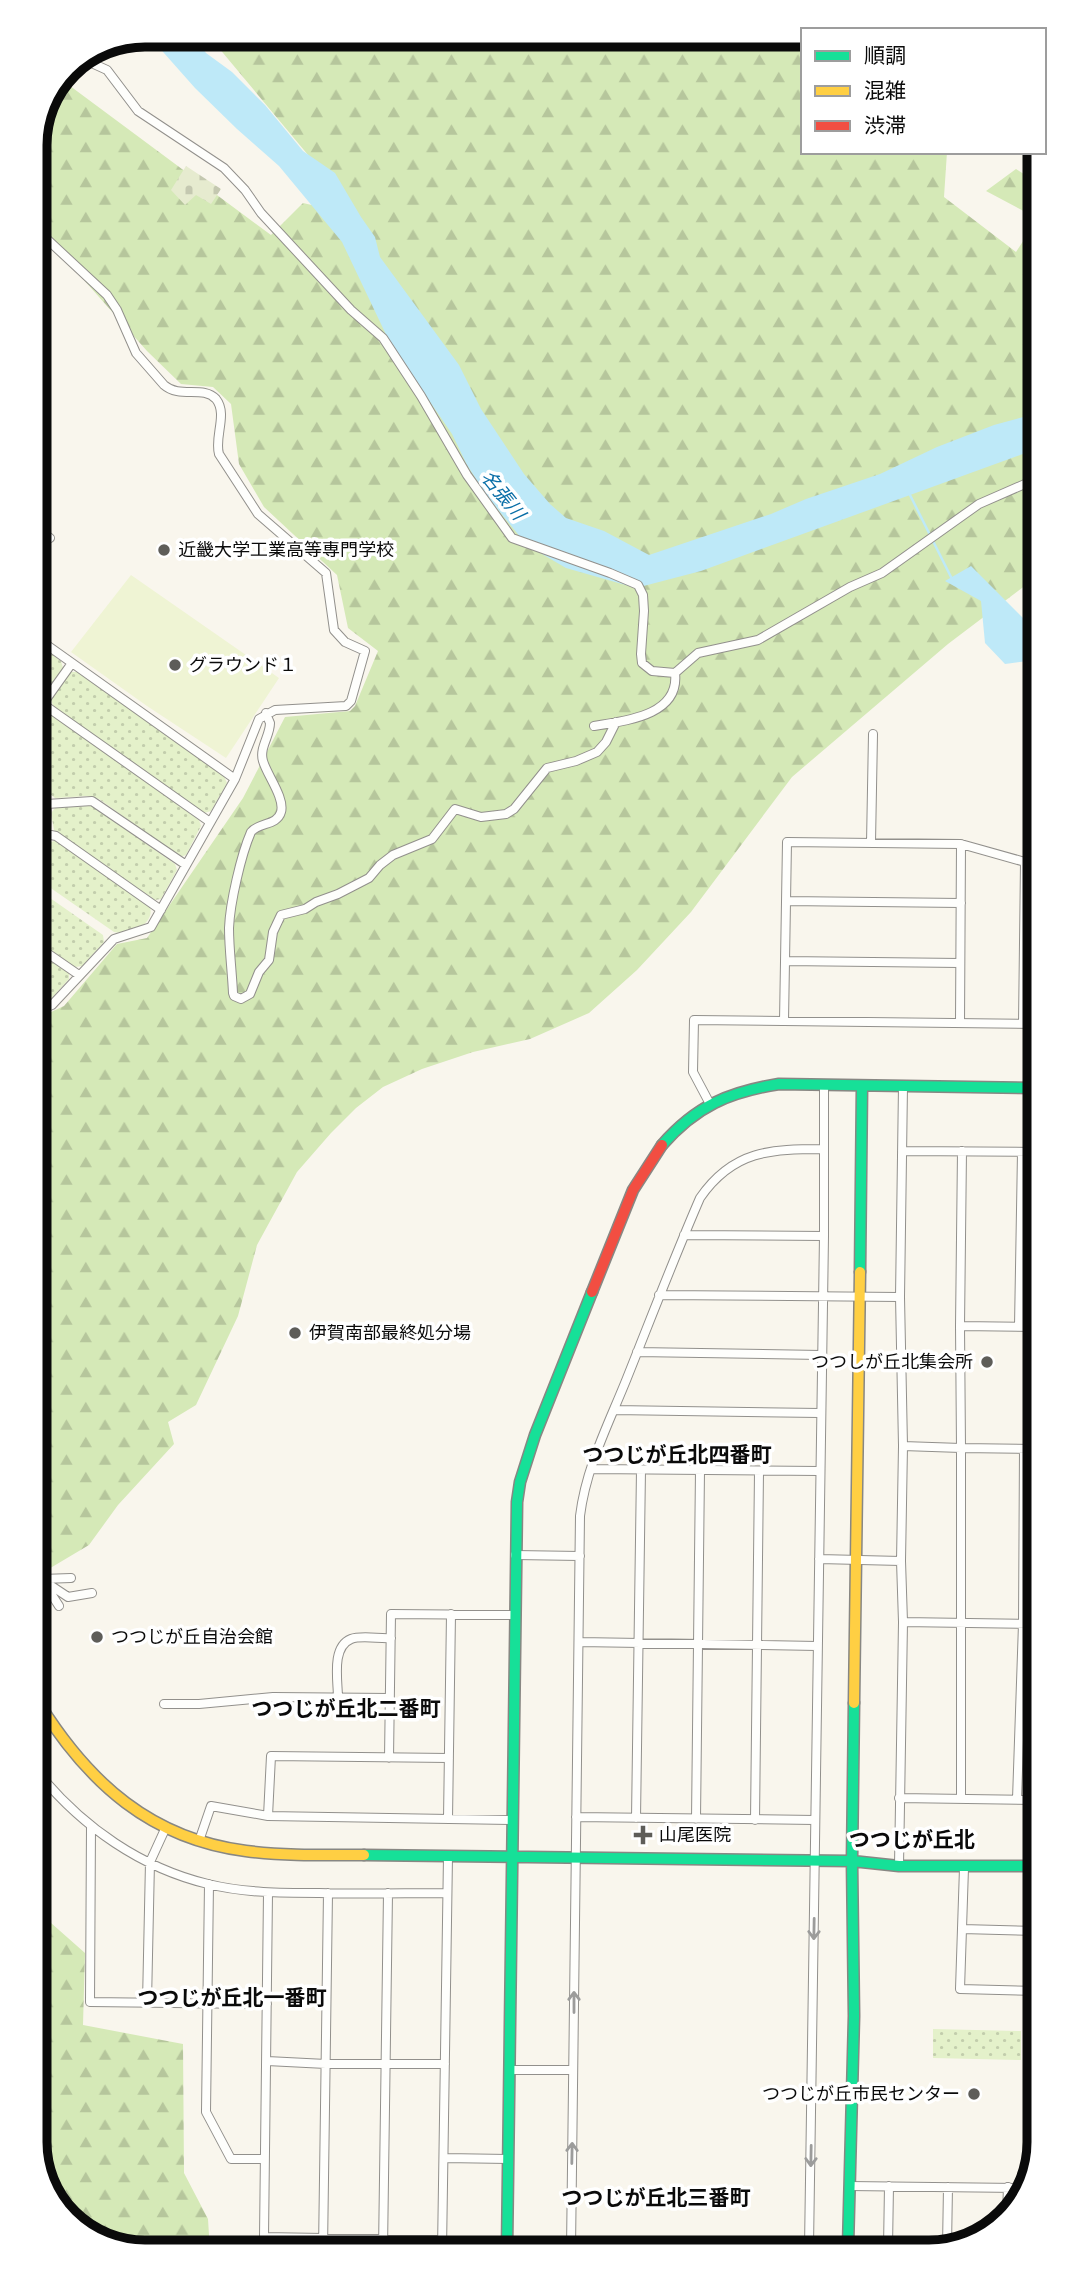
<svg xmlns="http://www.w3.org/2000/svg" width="1074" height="2287" font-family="'Times New Roman','Noto Sans JP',serif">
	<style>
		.grass { fill: url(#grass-dots) }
		.forest { fill: url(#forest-firs) }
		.cemetery { fill: url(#cemetery-stones) }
		.pitch { fill: #eff4d4 }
		.water { fill: #bee9f8 }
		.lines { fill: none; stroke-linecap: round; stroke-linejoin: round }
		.stream { stroke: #bee9f8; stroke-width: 2.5 }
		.street-casing { stroke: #92908c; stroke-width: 10 }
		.fast-casing { stroke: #888783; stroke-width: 13 }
		.slow-casing { stroke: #888783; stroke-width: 13 }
		.jam-casing { stroke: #888783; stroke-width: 13 }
		.street { stroke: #fefefc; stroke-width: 8 }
		.fast { stroke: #16e098; stroke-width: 10 }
		.slow { stroke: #ffcf43; stroke-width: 10 }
		.jam { stroke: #f24e42; stroke-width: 10 }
		.oneway { stroke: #9c9c9b }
		.poi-dot { fill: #5e5d59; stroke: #fff; stroke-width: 2.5 }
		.labels { text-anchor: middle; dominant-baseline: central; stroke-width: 7; stroke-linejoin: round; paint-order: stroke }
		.poi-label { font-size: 18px; fill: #0a0a0a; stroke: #fff; text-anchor: start }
		.water-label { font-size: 19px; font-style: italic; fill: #086ea7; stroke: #fff }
		.quarter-label { font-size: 21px; font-weight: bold; fill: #0a0a0a; stroke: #fff }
		.rim { fill: none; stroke: #0a0a0a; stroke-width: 9 }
	</style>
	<defs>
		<pattern id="grass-dots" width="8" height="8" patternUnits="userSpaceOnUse" patternTransform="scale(1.75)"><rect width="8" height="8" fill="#e4f1ca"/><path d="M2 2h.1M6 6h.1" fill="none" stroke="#c2cdac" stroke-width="1.8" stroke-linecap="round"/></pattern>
		<pattern id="forest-firs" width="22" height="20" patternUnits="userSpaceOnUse" patternTransform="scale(1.75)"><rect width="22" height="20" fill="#d5e9b7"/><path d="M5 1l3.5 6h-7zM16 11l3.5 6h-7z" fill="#b6c69c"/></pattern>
		<pattern id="cemetery-stones" width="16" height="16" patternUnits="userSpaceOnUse" patternTransform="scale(1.75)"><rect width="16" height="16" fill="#e6ebcf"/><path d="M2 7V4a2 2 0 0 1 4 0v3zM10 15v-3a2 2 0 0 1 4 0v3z" fill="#c4c8b0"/></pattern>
	</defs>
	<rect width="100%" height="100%" fill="#f9f6ed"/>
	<path class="grass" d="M37,644L61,661L63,668L37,704Z
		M69,672H77L224,776L227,783L211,811L204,813L53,706L51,699Z
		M48,712L199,820L201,826L186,855L180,857L99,799L87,796L55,798L50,794L43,759L37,744V719L41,713Z
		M92,806L175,864L177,870L161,899L155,900L54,830L51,813L56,807Z
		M56,840L150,907C155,925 129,935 114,932L42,882L40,875L49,843Z
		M37,891H40L103,935L104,942L82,966L75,967L37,940Z
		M38,950L69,972V979L49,1001L41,1004L38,1002Z
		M933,2029L1021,2031V2060L933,2058Z"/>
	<path class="forest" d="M208,35H773L788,48L803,41V152H947L944,197L1016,252L1033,226L1034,579L948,644L792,777L691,912L637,970L589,1013L530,1039L473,1052L422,1069L383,1087L356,1108L331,1133L297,1172L257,1245L238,1316L196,1405L168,1422L174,1444L118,1505L89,1545L47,1570H39L38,1018L64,1006L117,944L147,938L243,798L285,717L350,711L355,706L378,651L348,628L337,575L264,507L239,464L231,404L213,387L181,384L147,351L35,225V138L62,80L271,235L303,203L359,216Z
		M1016,169L1033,180V216L986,191Z
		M40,1813L51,1819L42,1915L85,1953L83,2025L183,2044L184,2173L208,2219L210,2251L138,2252L78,2229L41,2178Z"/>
	<path class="cemetery" d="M186,166L221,189L211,204L196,195L185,205L171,190Z"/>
	<path class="pitch" d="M131,575L279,678L226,758L147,706L71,652Z
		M1025,2020L1039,2021V2142L1027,2183L1022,2182Z"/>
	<path class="water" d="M148,35H193L206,53L232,72L265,105L303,151L335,173L361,217L375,237L380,257L459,365L481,409L524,474L550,504L566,518L604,531L649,555L771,514L806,499L880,474L937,447L994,425L1034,414V450L701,571L636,588L566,568L542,554L521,538L487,496L467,465L452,434L391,345L342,242L279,166L237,129L195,88Z
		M971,566L1035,630V660L1005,664L985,643L981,601L945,581Z"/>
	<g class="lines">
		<path class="stream" d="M909,493L951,577"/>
		<g class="street-casing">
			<path id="street" d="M85,60L107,70L138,111L224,168L245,190L261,213L351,310L383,338L421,396L467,475L512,538L610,573L638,585L643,595L644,611L641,654L642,663L652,671L675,673L698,653L758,640L850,587L882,573L979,504L1034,480
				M35,228L107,295L117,310L136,353L164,385C180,399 203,385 216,399C228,414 214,437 219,454L258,514L326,573L334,630L345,642L365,651L351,701L346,706L275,710L259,719L235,779L151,927L114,939L52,1005L38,1011
				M36,471C49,485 47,500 36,515
				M36,528L50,538
				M37,638L235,779
				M43,704L210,822
				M37,712L72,663
				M266,713C266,714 270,723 270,723C270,736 259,748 263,761C267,775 285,798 281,812C277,826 259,822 251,832C241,855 230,903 229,928C229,949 232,971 233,993L234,996L241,999L250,994L259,972L269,960L273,932L281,915L305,909L316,902L338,894L369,878L380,865L393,855L432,839L455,809L481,817L506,814L514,809L547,768L576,761L597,752L606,742L616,722
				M594,726C624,721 680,716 675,673
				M37,755C49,792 51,833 37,871
				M47,804L92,801L186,865
				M46,834L56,836L161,910
				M871,843L873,734
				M786,901L961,903
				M37,946L79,975
				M785,961L960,963
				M784,1021L787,842L961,844L1025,862H1035
				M960,1023L961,844
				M1023,1024L1025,862
				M710,1104L693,1072L694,1020L1036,1024
				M902,1151L1036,1152
				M684,1235L824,1236
				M659,1295L900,1297
				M960,1326L962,1151
				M1019,1326L1022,1152
				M1037,1327L960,1326L961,1448L1037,1449
				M637,1352L821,1355
				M614,1410L820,1413
				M903,1446L961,1448V1799
				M591,1469L819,1471
				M515,1555L580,1556
				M819,1559L901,1561
				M41,1579L68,1597L92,1593
				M42,1579L71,1578
				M43,1581L59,1606
				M903,1622L1037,1624
				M579,1642L817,1646
				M338,1698C338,1681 331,1647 351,1639C361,1635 380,1639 391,1638
				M164,1704H199L273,1697L390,1698
				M389,1758L391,1614L515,1615
				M40,1775C83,1827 141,1868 208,1884C244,1893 282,1893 319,1893C362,1894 405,1893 447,1893
				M899,1798L1038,1800
				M1017,1799L1023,1624L1024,1449
				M268,1816L271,1756L449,1758
				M576,1817L815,1820
				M636,1818L641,1470
				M448,1819L451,1614
				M696,1819L700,1471
				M755,1820L759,1472
				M91,1826L90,2002L267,2004
				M199,1841L211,1806L268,1816L512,1820
				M899,1866L903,1622L901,1561L903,1446L900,1297L903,1086
				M964,1868L960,1989L1039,1991
				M209,1884L206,2112L231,2159H264
				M268,1893L264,2237L442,2240
				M962,1929L1038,1931
				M147,2002L150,1862L166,1827
				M267,2061L326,2064H445
				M509,2070H573
				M445,2158L508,2159
				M849,2186L1025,2188
				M1007,2213L1008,2187
				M571,2246L726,2248
				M947,2246L948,2187
				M809,2247L824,1236V1085
				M888,2247L889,2186
				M571,2249L580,1516C586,1467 609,1423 627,1378C651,1318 674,1258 700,1198C733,1150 771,1149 824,1149
				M323,2250L328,1893
				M383,2250L388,1893
				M442,2250L448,1856"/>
		</g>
		<g class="fast-casing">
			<path id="fast" d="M662,1145C696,1106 729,1092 779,1084L1036,1088
				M860,1272L862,1086
				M364,1855L852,1861L899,1866H1038
				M848,2247L854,2016L852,1861L854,1703
				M507,2249L517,1502L520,1482L535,1435L592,1292"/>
		</g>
		<g class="slow-casing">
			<path id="slow" d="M854,1703L860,1272
				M40,1705C89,1783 151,1839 246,1851C285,1856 325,1855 364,1855"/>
		</g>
		<g class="jam-casing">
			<path id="jam" d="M592,1292L633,1190L662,1145"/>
		</g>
		<use href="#street" class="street"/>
		<use href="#fast" class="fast"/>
		<use href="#slow" class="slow"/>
		<use href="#jam" class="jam"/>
	</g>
	<defs><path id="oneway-shaft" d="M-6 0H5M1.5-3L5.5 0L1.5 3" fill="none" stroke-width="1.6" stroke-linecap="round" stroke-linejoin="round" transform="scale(1.75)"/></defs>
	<g class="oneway">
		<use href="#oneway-shaft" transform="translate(814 1929) rotate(91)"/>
		<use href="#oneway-shaft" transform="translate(574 2002) rotate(-90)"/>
		<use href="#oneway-shaft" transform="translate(572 2153) rotate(-89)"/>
		<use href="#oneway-shaft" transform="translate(811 2156) rotate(91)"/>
	</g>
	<g class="poi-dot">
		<circle cx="164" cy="550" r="7"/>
		<circle cx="175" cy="665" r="7"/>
		<circle cx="295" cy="1333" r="7"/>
		<circle cx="987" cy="1362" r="7"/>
		<circle cx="97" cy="1637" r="7"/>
		<path d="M639.5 1824.5h7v7h7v7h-7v7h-7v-7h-7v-7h7z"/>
		<circle cx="974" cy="2094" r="7"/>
	</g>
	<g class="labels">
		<g class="poi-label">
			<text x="178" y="550">近畿大学工業高等専門学校</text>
			<text x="189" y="665">グラウンド１</text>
			<text x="309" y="1333">伊賀南部最終処分場</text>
			<text x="973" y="1362" text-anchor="end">つつしが丘北集会所</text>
			<text x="111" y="1637">つつじが丘自治会館</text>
			<text x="659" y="1835">山尾医院</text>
			<text x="960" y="2094" text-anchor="end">つつじが丘市民センター</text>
		</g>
		<g class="water-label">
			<text transform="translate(503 495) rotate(51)">名張川</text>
		</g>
		<g class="quarter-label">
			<text x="677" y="1455">つつじが丘北四番町</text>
			<text x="346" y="1709">つつじが丘北二番町</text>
			<text x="912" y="1840">つつじが丘北</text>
			<text x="232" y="1998">つつじが丘北一番町</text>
			<text x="656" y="2198">つつじが丘北三番町</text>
		</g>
	</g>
	<path d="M0 0H1074V2287H0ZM145 47H929A98 98 0 0 1 1027 145V2142A98 98 0 0 1 929 2240H145A98 98 0 0 1 47 2142V145A98 98 0 0 1 145 47Z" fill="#fff" fill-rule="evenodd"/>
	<path class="rim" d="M145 47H929A98 98 0 0 1 1027 145V2142A98 98 0 0 1 929 2240H145A98 98 0 0 1 47 2142V145A98 98 0 0 1 145 47Z"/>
	<rect x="801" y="28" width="245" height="126" fill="#ffffff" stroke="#9d9d9d" stroke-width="2"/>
	<rect x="815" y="51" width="35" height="10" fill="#16e098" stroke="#9d9d9d" stroke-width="2"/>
	<text x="864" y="63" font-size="21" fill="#0a0a0a">順調</text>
	<rect x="815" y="86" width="35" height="10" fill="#ffcf43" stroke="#9d9d9d" stroke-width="2"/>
	<text x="864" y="98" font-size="21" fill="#0a0a0a">混雑</text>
	<rect x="815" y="121" width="35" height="10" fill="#f24e42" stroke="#9d9d9d" stroke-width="2"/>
	<text x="864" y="133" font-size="21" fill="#0a0a0a">渋滞</text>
</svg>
